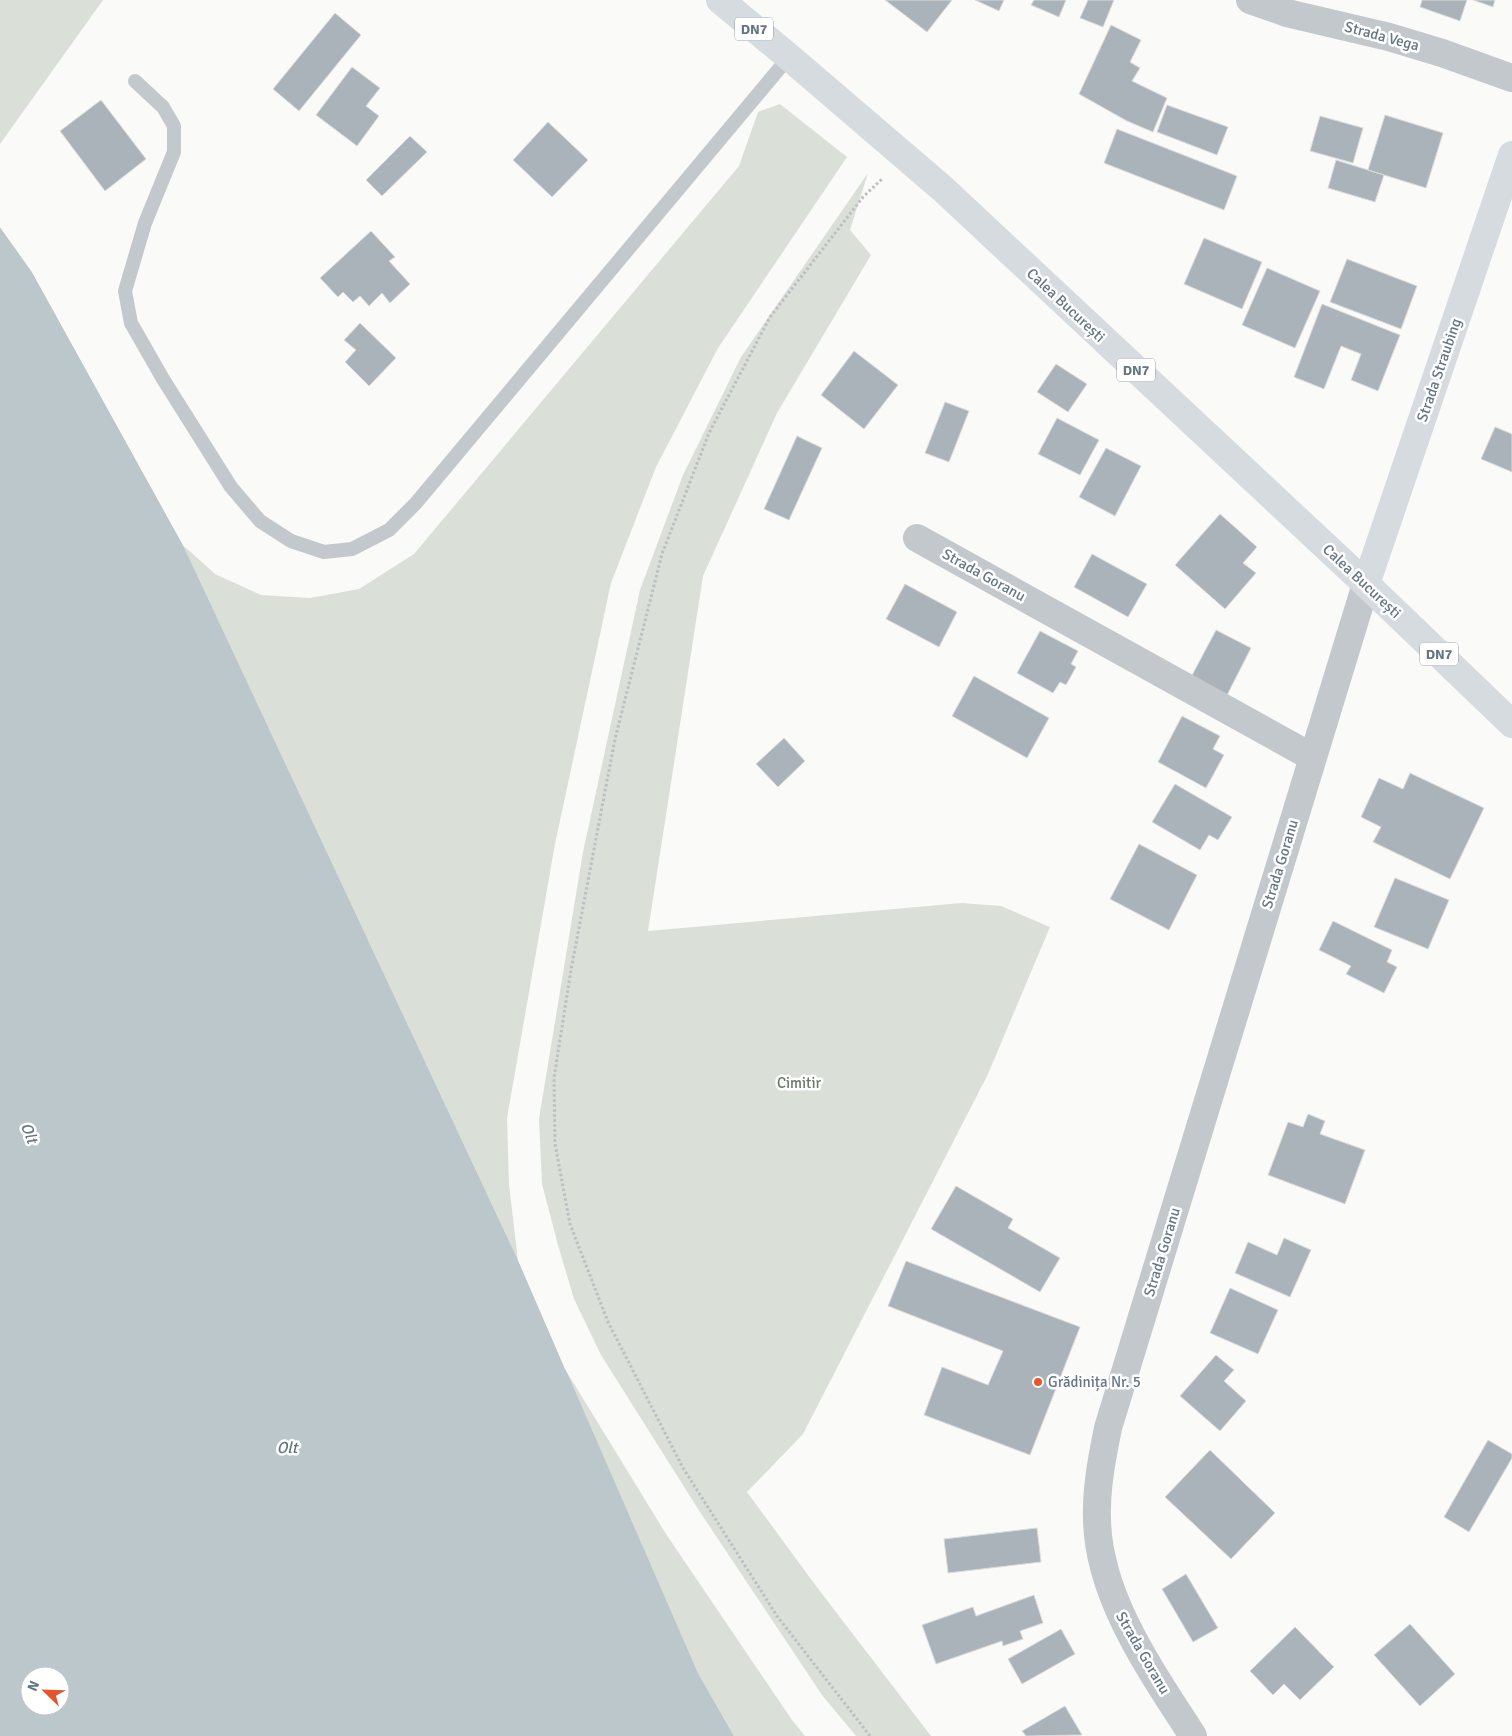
<svg xmlns="http://www.w3.org/2000/svg" width="1512" height="1736" font-family="Signika,sans-serif">
	<style>
		.green { fill: #dadfd7 }
		.water { fill: #bbc7cb; fill-rule: evenodd }
		.pier { fill: #fafaf8 }
		.building { fill: #aab3b9; stroke: #dcdcda }
		.lines { fill: none; stroke-linecap: round; stroke-linejoin: round }
		.path { stroke: #bbbfc2; stroke-width: 3; stroke-dasharray: 2.5 2.5; stroke-linecap: butt }
		.lane { stroke: #c3c8cc; stroke-width: 14 }
		.street { stroke: #c3c8cc; stroke-width: 28 }
		.secondary { stroke: #d6dbdf; stroke-width: 28 }
		.highway { stroke: #d6dbdf; stroke-width: 28 }
		.poi-dot { fill: #e4572e; stroke: #fff; stroke-width: 2 }
		.labels { text-anchor: middle; dominant-baseline: central; stroke-width: 5; stroke-linejoin: round; paint-order: stroke }
		.shield { fill: #fff; stroke: #939fa8; stroke-width: 1 }
		.shield-label { font-size: 14px; font-weight: bold; fill: #657683 }
		.street-label { font-size: 15px; fill: #657683; stroke: #fff }
		.park-label { font-size: 15px; fill: #687a64; stroke: #fff }
		.poi-label { font-size: 15px; fill: #657683; stroke: #fff; text-anchor: start }
		.water-label { font-size: 16px; font-style: italic; fill: #60757c; stroke: #fff }
	</style>
	<rect width="100%" height="100%" fill="#fafaf8"/>
	<path class="green" d="M0,0H103L0,144Z
		M780,104L847,157L718,348L656,467L611,583L555,844L507,1118L509,1185L518,1260L183,545L215,574L261,595L310,598L359,589L414,554L739,166L758,112Z
		M868,173L850,230L871,255L777,413L703,576L648,931L962,903L1001,906L1050,927L988,1074L803,1434L747,1492L816,1586L931,1736H856L822,1695L700,1512L601,1355L574,1299L558,1245L542,1184L539,1119L583,852L640,590L683,475L741,357Z
		M565,1369L666,1534L792,1720L805,1736H734L698,1673Z"/>
	<path class="water" d="M0,227L32,272L183,545L518,1260L698,1673L734,1736H0ZM30,1676H60V1706H30Z"/>
	<path class="pier" d="M0,225L34,271L187,550L183,545L32,272L0,227Z
		M517,1252L521,1259L575,1384L565,1369L518,1260Z"/>
	<path class="building" d="M885,0H952L927,32Z
		M975,0H1004L999,11Z
		M1034,0H1066L1059,17L1031,5Z
		M1088,0H1114L1103,27L1080,18Z
		M1422,0H1467L1460,21L1420,7Z
		M1473,0H1495L1493,7Z
		M335,13L361,35L299,111L273,89Z
		M1111,25L1141,40L1130,62L1140,68L1132,81L1167,98L1153,132L1127,121L1079,94Z
		M352,67L380,88L366,106L379,116L357,146L316,115Z
		M101,100L146,159L105,191L60,131Z
		M1167,105L1228,127L1217,155L1157,132Z
		M1385,115L1443,133L1426,188L1368,170Z
		M1320,116L1363,128L1353,163L1310,151Z
		M548,122L588,160L552,197L513,160Z
		M1117,129L1237,176L1224,210L1104,163Z
		M410,136L427,152L382,196L366,180Z
		M1336,160L1384,175L1375,202L1328,188Z
		M371,231L395,257L389,261L410,284L390,303L382,293L369,306L360,296L353,302L343,292L338,297L320,278Z
		M1204,238L1262,262L1242,309L1184,284Z
		M1347,259L1417,286L1401,329L1330,302Z
		M1267,268L1320,291L1295,348L1242,325Z
		M1322,304L1400,335L1378,391L1351,380L1361,354L1341,346L1324,389L1294,377Z
		M360,323L396,358L369,386L345,362L356,350L344,340Z
		M854,351L898,385L864,429L821,395Z
		M1056,364L1087,384L1068,412L1037,392Z
		M945,402L969,411L949,462L925,453Z
		M1057,418L1099,440L1080,475L1038,454Z
		M1495,427L1512,434V472L1481,459Z
		M797,436L822,448L789,520L764,509Z
		M1106,448L1141,466L1115,516L1079,497Z
		M1220,514L1257,547L1243,563L1256,573L1225,609L1175,565Z
		M1092,554L1147,584L1128,617L1074,587Z
		M905,584L957,612L939,647L886,619Z
		M1216,630L1251,648L1225,699L1189,681Z
		M1040,631L1078,651L1071,664L1076,667L1066,685L1060,682L1053,693L1017,673Z
		M974,676L1049,718L1027,758L952,716Z
		M1182,716L1220,736L1213,749L1224,755L1206,788L1158,762Z
		M784,738L805,761L778,787L756,764Z
		M1410,773L1484,808L1450,879L1373,842L1381,827L1361,817L1379,778L1403,789Z
		M1175,784L1232,817L1218,840L1209,835L1200,850L1152,822Z
		M1139,844L1197,875L1169,930L1110,899Z
		M1395,878L1449,900L1428,949L1374,927Z
		M1333,921L1392,950L1387,962L1397,967L1384,993L1346,974L1351,966L1319,950Z
		M1308,1114L1325,1121L1320,1134L1365,1150L1345,1204L1268,1175L1288,1122L1303,1127Z
		M956,1186L1013,1219L1008,1228L1060,1258L1040,1292L931,1229Z
		M1284,1238L1311,1250L1290,1297L1235,1273L1248,1242L1277,1255Z
		M906,1261L1080,1327L1030,1455L924,1415L942,1367L988,1385L1003,1351L888,1306Z
		M1230,1288L1278,1310L1258,1354L1210,1333Z
		M1216,1355L1234,1370L1224,1381L1246,1401L1220,1431L1180,1396Z
		M1488,1440L1512,1454V1458L1469,1532L1444,1517Z
		M1210,1450L1275,1513L1231,1559L1165,1497Z
		M1037,1528L1041,1562L948,1573L944,1539Z
		M1186,1574L1218,1628L1193,1642L1162,1589Z
		M1034,1595L1043,1623L1020,1631L1023,1639L1003,1646L1002,1641L936,1664L922,1625L973,1607L976,1616Z
		M1410,1624L1455,1674L1420,1706L1374,1655Z
		M1295,1627L1334,1667L1300,1700L1284,1684L1273,1695L1250,1671Z
		M1061,1629L1075,1654L1022,1684L1008,1659Z
		M1065,1706L1082,1735L1026,1736L1022,1731Z"/>
	<g class="lines">
		<path class="path" d="M870,1736L777,1616L683,1468L608,1322L570,1224L555,1144L554,1078L571,970L615,739L662,554L709,433L770,317L863,197L883,178"/>
		<path class="lane" d="M135,81L163,107L174,126V152L145,223L125,291L131,323L163,379L231,487L260,521L291,541L324,552L352,549L389,530L416,503L789,57"/>
		<path class="street" d="M1250,0L1287,13L1389,37L1442,53L1512,78
			M917,538L1312,757
			M1193,1736C1152,1672 1098,1597 1097,1519C1096,1488 1102,1458 1108,1428L1366,584"/>
		<path class="secondary" d="M1366,584L1512,155"/>
		<path class="highway" d="M720,0L789,57L943,189L1366,584L1512,724"/>
	</g>
	<circle class="poi-dot" cx="1038" cy="1382" r="5"/>
	<g class="labels">
		<g class="shield">
			<rect x="735" y="17.5" width="38" height="23" rx="4"/>
			<rect x="1117" y="358.5" width="38" height="23" rx="4"/>
			<rect x="1420" y="642.5" width="38" height="23" rx="4"/>
		</g>
		<g class="shield-label">
			<text x="754" y="29">DN7</text>
			<text x="1136" y="370">DN7</text>
			<text x="1439" y="654">DN7</text>
		</g>
		<g class="street-label">
			<text transform="translate(1382 36) rotate(15)">Strada Vega</text>
			<text transform="translate(1066 305) rotate(43)">Calea București</text>
			<text transform="translate(1439 370) rotate(-71)">Strada Straubing</text>
			<text transform="translate(984 575) rotate(29)">Strada Goranu</text>
			<text transform="translate(1362 581) rotate(43)">Calea București</text>
			<text transform="translate(1280 864) rotate(-73)">Strada Goranu</text>
			<text transform="translate(1162 1252) rotate(-73)">Strada Goranu</text>
			<text transform="translate(1143 1653) rotate(60)">Strada Goranu</text>
		</g>
		<g class="park-label">
			<text x="799" y="1083">Cimitir</text>
		</g>
		<g class="poi-label">
			<text x="1048" y="1382">Grădinița Nr. 5</text>
		</g>
		<g class="water-label">
			<text transform="translate(29 1133) rotate(68)">Olt</text>
			<text x="287" y="1448">Olt</text>
		</g>
	</g>
	<g transform="translate(45 1691) rotate(293)"><circle r="24" fill="#ffffff" stroke="#c1c8cd"/>
	<path d="M0-4L9 19L0 12L-9 19Z" fill="#e4572e"/>
	<text y="-8" font-size="14" font-weight="bold" text-anchor="middle" fill="#657683">N</text>
	</g>
</svg>
